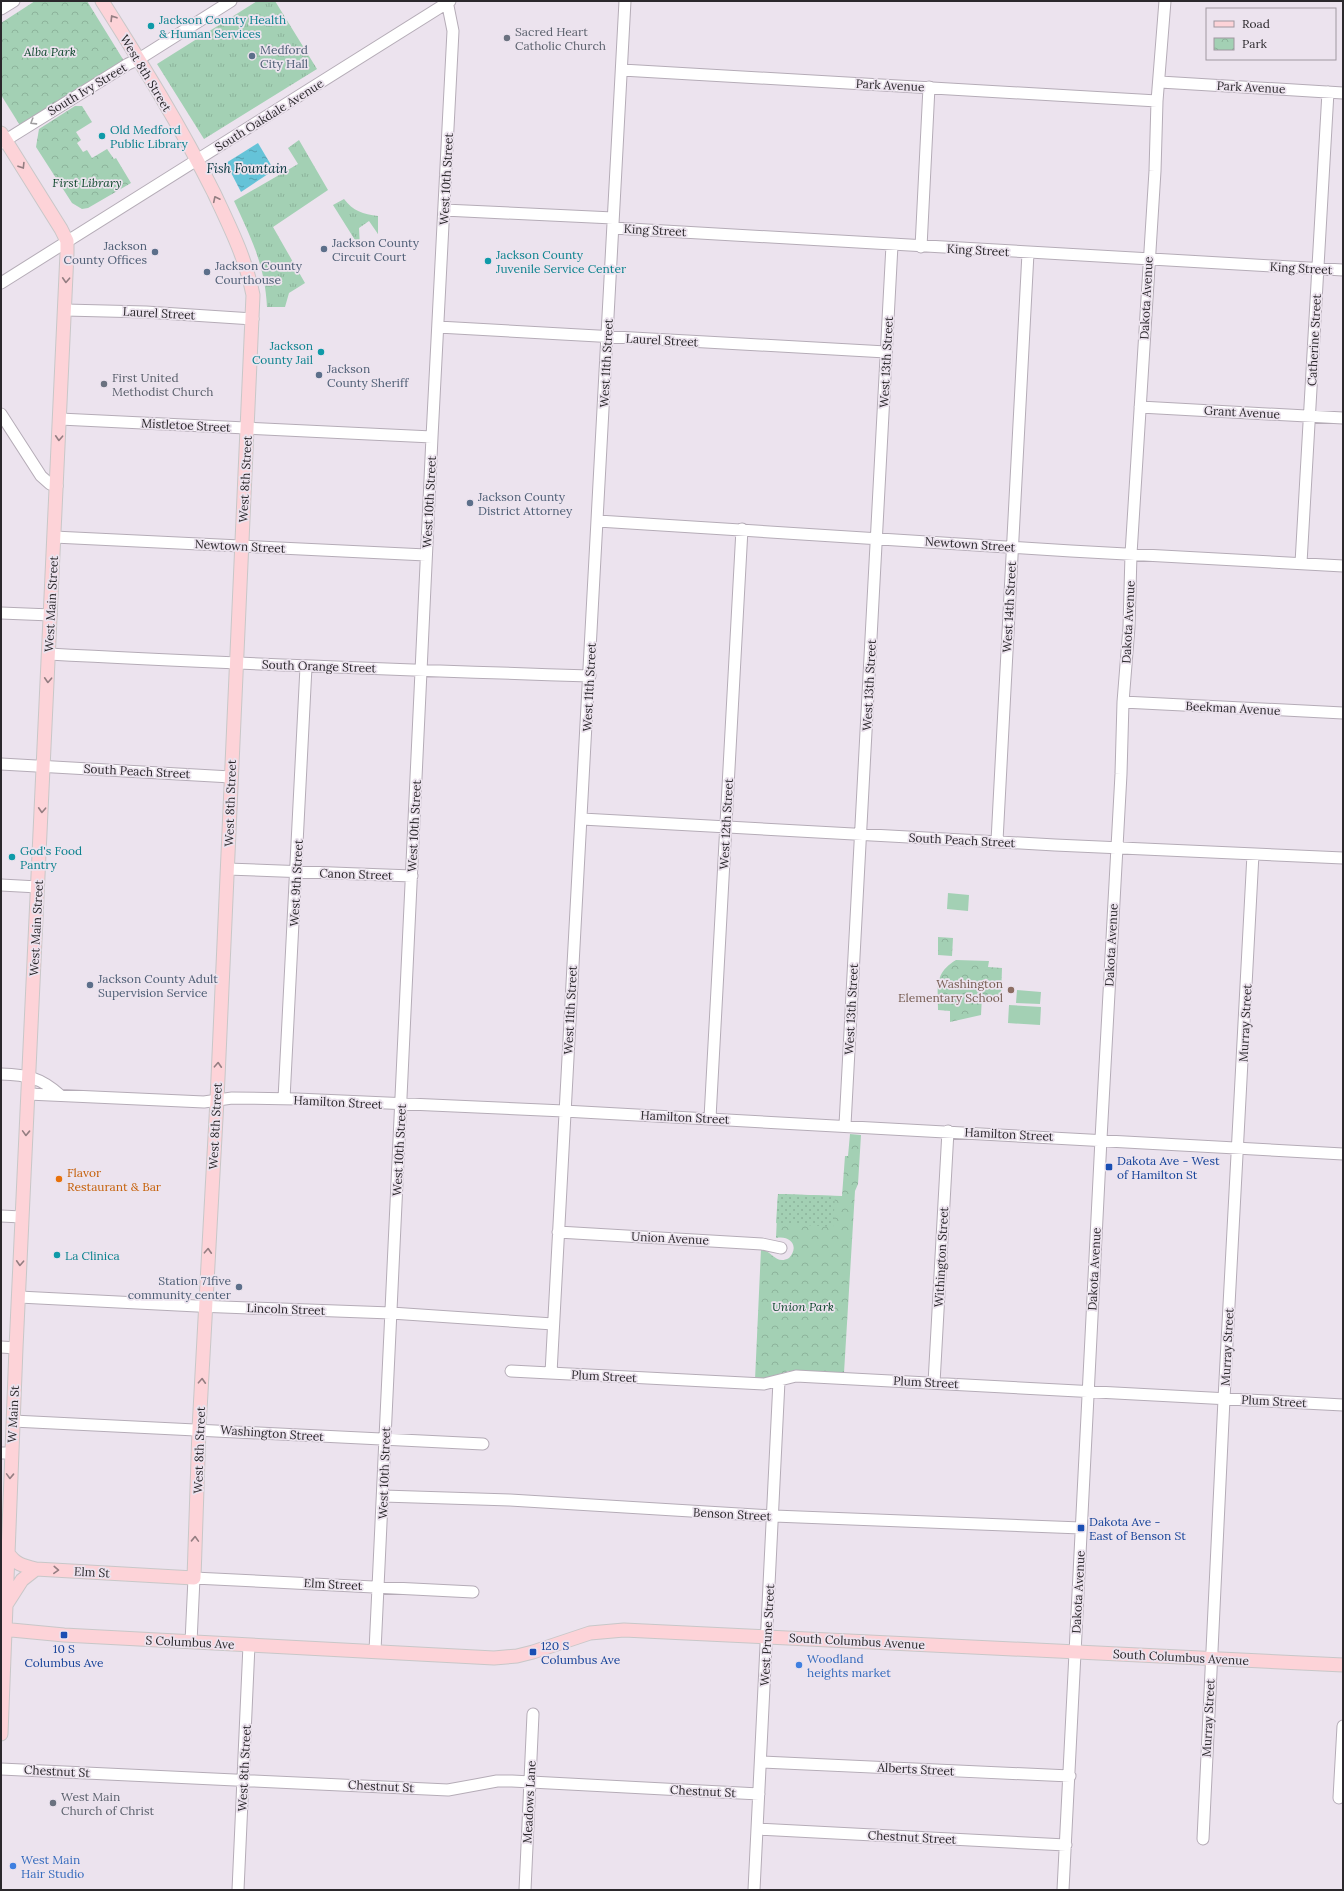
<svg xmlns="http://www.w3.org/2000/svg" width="1344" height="1891" font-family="Lora,serif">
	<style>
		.grass { fill: url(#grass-tufts) }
		.park { fill: url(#park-crowns) }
		.garden { fill: url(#garden-dots) }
		.pitch { fill: #a3d0b4 }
		.water { fill: url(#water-ripples) }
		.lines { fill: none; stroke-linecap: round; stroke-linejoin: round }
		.minor-casing { stroke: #b5acb7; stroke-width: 13 }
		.major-casing { stroke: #c8c7c8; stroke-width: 15 }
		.minor { stroke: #fff; stroke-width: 11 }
		.major { stroke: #fdd3d8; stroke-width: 13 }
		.oneway { stroke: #947e82 }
		.oneway2 { stroke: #a09ea0 }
		.culture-dot { fill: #0f9aa8; stroke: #ece3ee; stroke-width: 1.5 }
		.worship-dot { fill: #6b7280; stroke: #ece3ee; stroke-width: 1.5 }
		.service-dot { fill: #5c6f8a; stroke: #ece3ee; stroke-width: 1.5 }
		.education-dot { fill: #8d6e63; stroke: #ece3ee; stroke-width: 1.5 }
		.transit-dot { fill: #1a4fb4; stroke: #ece3ee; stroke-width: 1.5 }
		.food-dot { fill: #e8710a; stroke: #ece3ee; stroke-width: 1.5 }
		.shop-dot { fill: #3f7fe0; stroke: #ece3ee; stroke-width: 1.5 }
		.labels { text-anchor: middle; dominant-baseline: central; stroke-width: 3.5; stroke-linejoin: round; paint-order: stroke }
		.culture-label { font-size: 12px; fill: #0d838f; stroke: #ece3ee; text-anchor: start }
		.worship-label { font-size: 12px; fill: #5b616d; stroke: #ece3ee; text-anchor: start }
		.service-label { font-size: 12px; fill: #4e5e75; stroke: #ece3ee; text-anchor: start }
		.park-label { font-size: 12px; font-style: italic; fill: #0b452a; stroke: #ece3ee }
		.street-label { font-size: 12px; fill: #2b282c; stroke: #ece3ee }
		.education-label { font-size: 12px; fill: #785e54; stroke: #ece3ee; text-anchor: end }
		.transit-label { font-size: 12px; fill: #164399; stroke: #ece3ee; text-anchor: start }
		.food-label { font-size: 12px; fill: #c56008; stroke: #ece3ee; text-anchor: start }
		.shop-label { font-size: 12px; fill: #366cbe; stroke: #ece3ee; text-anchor: start }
		.water-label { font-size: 13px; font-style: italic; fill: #05343d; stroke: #ece3ee }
	</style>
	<defs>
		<pattern id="grass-tufts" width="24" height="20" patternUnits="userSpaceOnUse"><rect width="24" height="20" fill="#a3d0b4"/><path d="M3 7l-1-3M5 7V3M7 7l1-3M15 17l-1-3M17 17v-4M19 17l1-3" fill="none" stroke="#8cb39b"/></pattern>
		<pattern id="park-crowns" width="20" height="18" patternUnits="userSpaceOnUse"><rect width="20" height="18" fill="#a3d0b4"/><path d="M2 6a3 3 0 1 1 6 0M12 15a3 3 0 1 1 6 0" fill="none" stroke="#8cb39b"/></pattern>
		<pattern id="garden-dots" width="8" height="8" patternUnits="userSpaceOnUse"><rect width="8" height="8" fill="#a3d0b4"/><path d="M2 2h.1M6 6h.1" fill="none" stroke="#8cb39b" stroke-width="1.8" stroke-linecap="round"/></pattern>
		<pattern id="water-ripples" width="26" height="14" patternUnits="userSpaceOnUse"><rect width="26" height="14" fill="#65c3d8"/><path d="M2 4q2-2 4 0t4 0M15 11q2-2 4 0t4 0" fill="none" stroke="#539eaf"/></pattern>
	</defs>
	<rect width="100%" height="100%" fill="#ece3ee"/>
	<path class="grass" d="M257,1H275L317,69L204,139L157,64Z
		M299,140L328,190L273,227L305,283L289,293L285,307H267C265,265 251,238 234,201L298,164L288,148Z
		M344,199C353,211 363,214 378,216V234L369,221L359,228L360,248L333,205Z"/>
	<path class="park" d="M35,1H87L124,61L21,127L1,95V23Z
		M75,106H82L92,122L76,132L81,140L77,143L83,152L87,150L92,158L107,149L114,159L116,158L131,183L88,208L82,209L72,203L36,147L39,129Z
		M938,937L953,938L952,956L938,955Z
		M956,960L989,961L988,967L1002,968L1001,997L982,996L981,1015L950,1022V1011L938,1010C938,988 934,973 956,960Z
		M850,1134L861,1135L858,1184L855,1191L844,1373L789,1371L767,1378L755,1380L761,1249C773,1252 776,1265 789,1258C800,1246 790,1235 776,1238L778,1194L842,1196L845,1156H848Z"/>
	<path class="garden" d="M778,1194L835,1196L833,1227L776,1223Z"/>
	<path class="pitch" d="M948,893L969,895L968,911L947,909Z
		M1017,990L1041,992L1040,1004L1016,1003Z
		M1009,1005L1041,1007L1040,1025L1008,1023Z"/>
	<path class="water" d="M258,143L274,170L241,192L226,163Z"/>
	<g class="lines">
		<g class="minor-casing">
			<path id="minor" d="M1,9L14,1
				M622,70L1157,101
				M1160,82L1343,93
				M1,143L128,64L139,59L231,1
				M444,210L613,218
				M613,228L1343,270
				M921,247L929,87
				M1,283L450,1
				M65,310L146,312L253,319
				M438,327L886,352
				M1140,407L1343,418
				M1,414L41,476L50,484L57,486
				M60,419L432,437
				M598,521L1071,551L1343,566
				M54,537L426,555
				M1301,563L1328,92
				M1,613L51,615
				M49,654C229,664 409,670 590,676
				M1123,702L1343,713
				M1,764L231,777
				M582,819L1055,845L1343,858
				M997,841L1028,253
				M227,869L412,876
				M1,885L38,887
				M1,1074C27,1075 40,1077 60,1095
				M28,1094L204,1102L232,1098L297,1099L564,1111L1343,1154
				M284,1099L306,667
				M710,1118L742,529
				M845,1125L892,245
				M1,1216L22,1217
				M558,1232L762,1244L781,1248
				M19,1297L197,1306L391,1313L553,1324
				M1,1347L16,1348
				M511,1371L764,1384L796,1376L1343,1405
				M551,1373L625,1
				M934,1383L948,1131
				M13,1421L483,1444
				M1,1453H11
				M383,1496L510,1500L774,1516L1081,1528
				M191,1642L194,1578L473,1592
				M375,1651L432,437L453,31L447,1
				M762,1762L1070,1776
				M1,1769L448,1790L497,1781H512L759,1794
				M1339,1798L1343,1726
				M758,1829L1066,1845
				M1203,1839L1224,1399L1253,854
				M238,1890L249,1645
				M525,1890L533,1714
				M754,1890L779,1381
				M1063,1890L1101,1139L1121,774L1123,702L1129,627L1131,554L1155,171L1157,101L1165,1"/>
		</g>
		<g class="major-casing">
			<path id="major" d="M1,133L61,229L67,241V253L16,1348L1,1734
				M8,1553C15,1564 23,1566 36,1569
				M6,1605L22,1580L36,1569L194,1578L199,1429L217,1100L253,295C246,259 230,227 214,193C181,127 142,64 102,1
				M1,1629L64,1635L494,1658L517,1656L533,1652L590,1633L624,1630L1343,1665"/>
		</g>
		<use href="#minor" class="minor"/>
		<use href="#major" class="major"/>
	</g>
	<defs><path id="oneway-chevron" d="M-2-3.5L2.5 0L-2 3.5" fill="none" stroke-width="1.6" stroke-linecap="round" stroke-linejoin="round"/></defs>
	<g class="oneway">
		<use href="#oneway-chevron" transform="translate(113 18) rotate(-122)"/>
		<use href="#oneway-chevron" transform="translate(22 166) rotate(58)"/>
		<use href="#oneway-chevron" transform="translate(216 199) rotate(-116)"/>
		<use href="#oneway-chevron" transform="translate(66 280) rotate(93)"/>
		<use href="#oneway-chevron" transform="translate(59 438) rotate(93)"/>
		<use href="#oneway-chevron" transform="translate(48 680) rotate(93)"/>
		<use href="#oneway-chevron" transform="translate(42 810) rotate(93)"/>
		<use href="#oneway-chevron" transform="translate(218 1065) rotate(-87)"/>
		<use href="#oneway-chevron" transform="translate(26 1133) rotate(92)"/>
		<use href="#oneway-chevron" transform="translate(208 1251) rotate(-87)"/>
		<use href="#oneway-chevron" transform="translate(20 1263) rotate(93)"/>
		<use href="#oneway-chevron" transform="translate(202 1381) rotate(-87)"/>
		<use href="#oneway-chevron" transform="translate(10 1476) rotate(92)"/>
		<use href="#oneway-chevron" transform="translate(195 1539) rotate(-88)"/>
		<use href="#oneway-chevron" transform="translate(56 1570) rotate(3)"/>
	</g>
	<use class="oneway2" href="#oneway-chevron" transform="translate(33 122) rotate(148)"/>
	<g class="culture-dot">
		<circle cx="151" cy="26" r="4"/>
		<circle cx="102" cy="136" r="4"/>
		<circle cx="488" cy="261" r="4"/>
		<circle cx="321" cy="352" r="4"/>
		<circle cx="12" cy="857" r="4"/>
		<circle cx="57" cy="1255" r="4"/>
	</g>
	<g class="worship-dot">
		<circle cx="507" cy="38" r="4"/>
		<circle cx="104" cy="384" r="4"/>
		<circle cx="53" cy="1803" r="4"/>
	</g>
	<g class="service-dot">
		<circle cx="252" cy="56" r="4"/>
		<circle cx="324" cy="249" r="4"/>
		<circle cx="155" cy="252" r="4"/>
		<circle cx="207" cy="272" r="4"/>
		<circle cx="319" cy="375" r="4"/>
		<circle cx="470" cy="503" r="4"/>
		<circle cx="90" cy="985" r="4"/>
		<circle cx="239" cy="1287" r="4"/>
	</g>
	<circle class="education-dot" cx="1011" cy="990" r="4"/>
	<g class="transit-dot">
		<rect x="1105" y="1163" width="8" height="8" rx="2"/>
		<rect x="1077" y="1524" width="8" height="8" rx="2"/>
		<rect x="60" y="1631" width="8" height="8" rx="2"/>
		<rect x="529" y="1648" width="8" height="8" rx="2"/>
	</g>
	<circle class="food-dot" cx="59" cy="1179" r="4"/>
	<g class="shop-dot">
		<circle cx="799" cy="1665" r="4"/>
		<circle cx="13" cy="1866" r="4"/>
	</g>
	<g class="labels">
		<g class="culture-label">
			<text x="159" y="19">Jackson County Health<tspan x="159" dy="14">&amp; Human Services</tspan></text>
			<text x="110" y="129">Old Medford<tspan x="110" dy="14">Public Library</tspan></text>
			<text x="496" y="254">Jackson County<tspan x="496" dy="14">Juvenile Service Center</tspan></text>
			<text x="313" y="345" text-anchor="end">Jackson<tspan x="313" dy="14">County Jail</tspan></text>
			<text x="20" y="850">God's Food<tspan x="20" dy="14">Pantry</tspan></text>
			<text x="65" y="1255">La Clinica</text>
		</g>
		<g class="worship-label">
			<text x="515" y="31">Sacred Heart<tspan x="515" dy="14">Catholic Church</tspan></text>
			<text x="112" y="377">First United<tspan x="112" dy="14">Methodist Church</tspan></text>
			<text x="61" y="1796">West Main<tspan x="61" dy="14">Church of Christ</tspan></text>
		</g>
		<g class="service-label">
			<text x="260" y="49">Medford<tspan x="260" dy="14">City Hall</tspan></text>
			<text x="332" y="242">Jackson County<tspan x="332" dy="14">Circuit Court</tspan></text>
			<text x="147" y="245" text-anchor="end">Jackson<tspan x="147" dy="14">County Offices</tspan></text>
			<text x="215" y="265">Jackson County<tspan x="215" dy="14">Courthouse</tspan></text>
			<text x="327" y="368">Jackson<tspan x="327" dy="14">County Sheriff</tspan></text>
			<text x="478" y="496">Jackson County<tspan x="478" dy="14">District Attorney</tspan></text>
			<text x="98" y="978">Jackson County Adult<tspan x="98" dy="14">Supervision Service</tspan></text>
			<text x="231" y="1280" text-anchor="end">Station 71five<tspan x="231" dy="14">community center</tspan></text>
		</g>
		<g class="park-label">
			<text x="50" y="51">Alba Park</text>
			<text x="87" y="182">First Library</text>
			<text x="803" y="1306">Union Park</text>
		</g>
		<g class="street-label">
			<text transform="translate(146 73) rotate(59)">West 8th Street</text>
			<text transform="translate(890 85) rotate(3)">Park Avenue</text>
			<text transform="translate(1251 87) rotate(3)">Park Avenue</text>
			<text transform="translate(87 89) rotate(-31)">South Ivy Street</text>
			<text transform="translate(269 115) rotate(-32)">South Oakdale Avenue</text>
			<text transform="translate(446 179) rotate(-87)">West 10th Street</text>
			<text transform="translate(655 230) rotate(3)">King Street</text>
			<text transform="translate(978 250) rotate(3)">King Street</text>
			<text transform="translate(1301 268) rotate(3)">King Street</text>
			<text transform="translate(1146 298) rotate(-87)">Dakota Avenue</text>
			<text transform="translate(159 313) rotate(3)">Laurel Street</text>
			<text transform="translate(662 340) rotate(3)">Laurel Street</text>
			<text transform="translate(1314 340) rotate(-87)">Catherine Street</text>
			<text transform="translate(886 362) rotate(-87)">West 13th Street</text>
			<text transform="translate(606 363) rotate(-87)">West 11th Street</text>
			<text transform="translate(1242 412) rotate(3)">Grant Avenue</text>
			<text transform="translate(186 425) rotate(3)">Mistletoe Street</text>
			<text transform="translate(245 479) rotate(-87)">West 8th Street</text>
			<text transform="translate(429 502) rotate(-87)">West 10th Street</text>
			<text transform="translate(970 544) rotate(4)">Newtown Street</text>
			<text transform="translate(240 546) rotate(3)">Newtown Street</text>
			<text transform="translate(51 604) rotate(-87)">West Main Street</text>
			<text transform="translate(1009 607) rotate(-87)">West 14th Street</text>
			<text transform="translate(1128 622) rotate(-87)">Dakota Avenue</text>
			<text transform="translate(319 666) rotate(2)">South Orange Street</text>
			<text transform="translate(869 685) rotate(-87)">West 13th Street</text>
			<text transform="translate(589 687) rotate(-87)">West 11th Street</text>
			<text transform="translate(1233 708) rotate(3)">Beekman Avenue</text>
			<text transform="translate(137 771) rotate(3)">South Peach Street</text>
			<text transform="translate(230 803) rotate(-88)">West 8th Street</text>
			<text transform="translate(726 824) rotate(-87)">West 12th Street</text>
			<text transform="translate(414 826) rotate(-87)">West 10th Street</text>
			<text transform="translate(962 840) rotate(3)">South Peach Street</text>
			<text transform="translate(356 874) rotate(2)">Canon Street</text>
			<text transform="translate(296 883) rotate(-87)">West 9th Street</text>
			<text transform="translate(36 928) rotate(-87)">West Main Street</text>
			<text transform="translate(1111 945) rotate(-87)">Dakota Avenue</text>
			<text transform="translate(851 1009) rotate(-87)">West 13th Street</text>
			<text transform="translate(570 1010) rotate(-87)">West 11th Street</text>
			<text transform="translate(1245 1023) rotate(-87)">Murray Street</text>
			<text transform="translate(338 1102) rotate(3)">Hamilton Street</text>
			<text transform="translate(685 1117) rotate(3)">Hamilton Street</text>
			<text transform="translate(215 1126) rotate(-87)">West 8th Street</text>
			<text transform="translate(1009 1134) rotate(3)">Hamilton Street</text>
			<text transform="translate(399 1150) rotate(-87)">West 10th Street</text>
			<text transform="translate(670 1238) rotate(3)">Union Avenue</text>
			<text transform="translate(941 1257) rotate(-87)">Withington Street</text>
			<text transform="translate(1094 1269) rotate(-87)">Dakota Avenue</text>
			<text transform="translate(286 1309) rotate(2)">Lincoln Street</text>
			<text transform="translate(1227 1347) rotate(-87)">Murray Street</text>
			<text transform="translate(604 1376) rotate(3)">Plum Street</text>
			<text transform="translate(926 1382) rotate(3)">Plum Street</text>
			<text transform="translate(1274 1401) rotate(3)">Plum Street</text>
			<text transform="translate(13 1414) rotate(-87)">W Main St</text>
			<text transform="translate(272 1433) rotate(4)">Washington Street</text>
			<text transform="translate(199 1450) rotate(-88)">West 8th Street</text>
			<text transform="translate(384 1473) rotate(-88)">West 10th Street</text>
			<text transform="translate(732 1514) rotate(3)">Benson Street</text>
			<text transform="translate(92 1572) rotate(3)">Elm St</text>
			<text transform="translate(333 1584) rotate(3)">Elm Street</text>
			<text transform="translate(1078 1592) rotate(-87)">Dakota Avenue</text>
			<text transform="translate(767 1635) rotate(-87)">West Prune Street</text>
			<text transform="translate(857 1641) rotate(3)">South Columbus Avenue</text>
			<text transform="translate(190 1642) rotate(3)">S Columbus Ave</text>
			<text transform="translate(1181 1657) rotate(3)">South Columbus Avenue</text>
			<text transform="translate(1208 1718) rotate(-87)">Murray Street</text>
			<text transform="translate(244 1768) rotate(-87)">West 8th Street</text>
			<text transform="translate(916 1769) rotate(3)">Alberts Street</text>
			<text transform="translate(57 1771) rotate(3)">Chestnut St</text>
			<text transform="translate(381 1786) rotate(3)">Chestnut St</text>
			<text transform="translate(703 1791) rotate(3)">Chestnut St</text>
			<text transform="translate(529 1802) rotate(-87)">Meadows Lane</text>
			<text transform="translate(912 1837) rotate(3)">Chestnut Street</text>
		</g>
		<g class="education-label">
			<text x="1003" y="983">Washington<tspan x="1003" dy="14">Elementary School</tspan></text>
		</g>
		<g class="transit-label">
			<text x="1117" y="1160">Dakota Ave - West<tspan x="1117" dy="14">of Hamilton St</tspan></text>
			<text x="1089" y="1521">Dakota Ave -<tspan x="1089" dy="14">East of Benson St</tspan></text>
			<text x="541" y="1645">120 S<tspan x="541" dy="14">Columbus Ave</tspan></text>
			<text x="64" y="1648" text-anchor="middle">10 S<tspan x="64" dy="14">Columbus Ave</tspan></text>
		</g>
		<g class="food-label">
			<text x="67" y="1172">Flavor<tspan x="67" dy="14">Restaurant &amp; Bar</tspan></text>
		</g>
		<g class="shop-label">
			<text x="807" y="1658">Woodland<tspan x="807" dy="14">heights market</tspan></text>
			<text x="21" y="1859">West Main<tspan x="21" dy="14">Hair Studio</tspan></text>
		</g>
		<g class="water-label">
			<text x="247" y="168">Fish Fountain</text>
		</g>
	</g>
	<rect width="1344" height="1891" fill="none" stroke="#2b282c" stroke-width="4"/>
	<rect x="1206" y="8" width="130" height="52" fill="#ece3ee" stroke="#9f98a0"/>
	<rect x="1214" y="21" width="20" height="6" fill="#fdd3d8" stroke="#9f98a0"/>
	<text x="1242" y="28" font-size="12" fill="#2b282c">Road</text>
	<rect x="1214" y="38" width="20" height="12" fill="url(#park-crowns)" stroke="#9f98a0"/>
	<text x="1242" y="48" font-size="12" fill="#2b282c">Park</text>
</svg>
